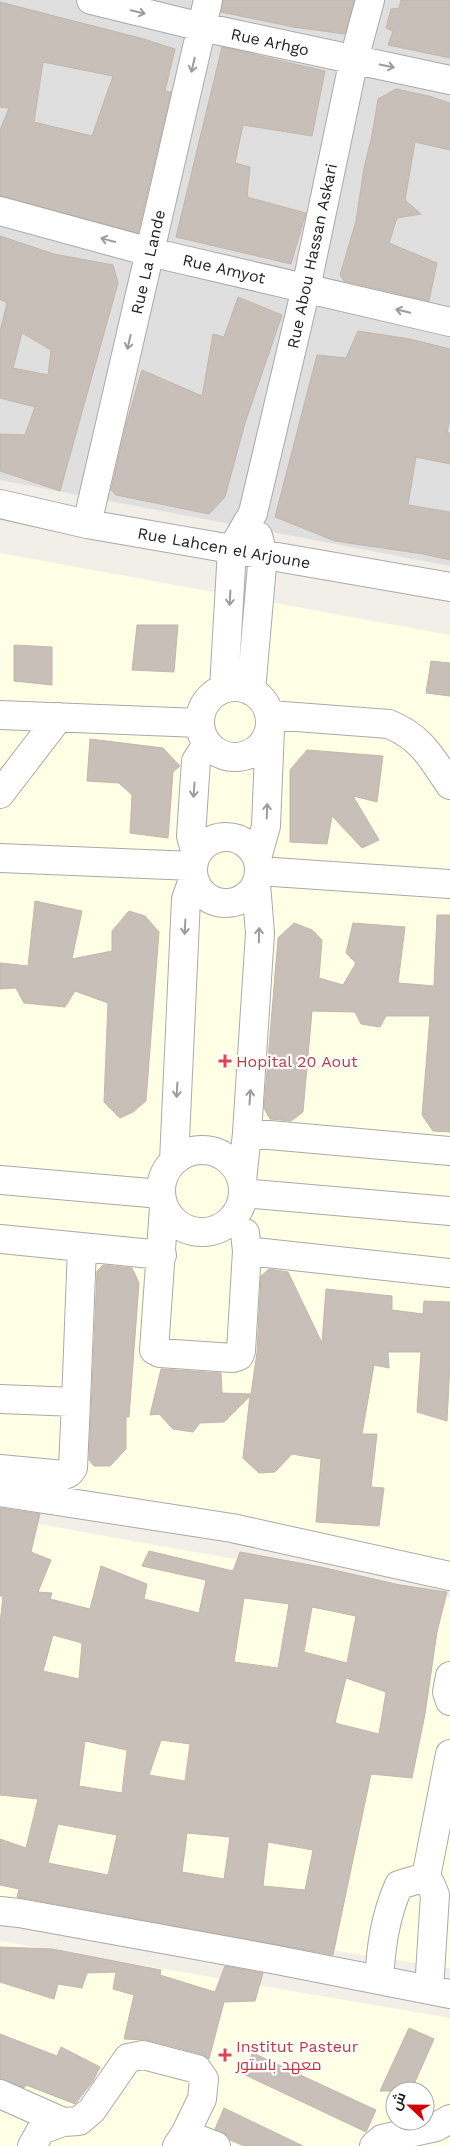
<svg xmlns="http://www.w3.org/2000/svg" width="450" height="2146" font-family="'Work Sans',Cairo,sans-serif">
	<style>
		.residential { fill: #e0dfdf }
		.education { fill: #ffffe5; fill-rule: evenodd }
		.building { fill: #c7bfb8; stroke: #c4b6ab; fill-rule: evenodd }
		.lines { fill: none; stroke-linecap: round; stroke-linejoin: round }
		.minor-casing { stroke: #a9a9a9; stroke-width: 30 }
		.minor { stroke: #fff; stroke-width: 28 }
		.oneway { stroke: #9c9c9c }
		.health-dot { fill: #e0444e; stroke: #fff; stroke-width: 2 }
		.labels { text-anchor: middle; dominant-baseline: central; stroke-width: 4.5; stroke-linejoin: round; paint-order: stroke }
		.street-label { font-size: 16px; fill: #222; stroke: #fff }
		.health-label { font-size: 16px; fill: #be3a42; stroke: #fff; text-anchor: start }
	</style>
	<rect width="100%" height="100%" fill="#f2efe9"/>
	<path class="residential" d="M0,0H450V566L0,480Z"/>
	<path class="education" d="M0,553L450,635V1571L0,1486Z
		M0,1517L450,1598V1968L0,1901Z
		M0,1941L450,2018V2146H0ZM395,2091H425V2121H395Z"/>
	<path class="building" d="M223,0H354L345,34L293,27L221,12Z
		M401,0H450V58L388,45L393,31L386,28L391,9L399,8Z
		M0,2L144,39L175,49L165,91L171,92L138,233L0,196V130L9,108L0,107ZM43,62L113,76L92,136L34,122Z
		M222,47L325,71L312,136L243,125L235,163L250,167L247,197L306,213L291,264L176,237Z
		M396,89L429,96L450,103V150L415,142L405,200L421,214L397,218L389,243L437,263L429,301L344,281L340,275L356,221L364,168L372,135L378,99Z
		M0,236L54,254L113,265L118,283L60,491L0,471V434L25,435L35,407L0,398V331L7,303L0,299ZM22,333L51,350L48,375L13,368Z
		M238,297L282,315L245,423L225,497L209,514L116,495L111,490L126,425L142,370L202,396L213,334L224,337Z
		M358,331L410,339L450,349V418L447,433H450V464L416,457L408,505L450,512V560L423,554L335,541L275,517L317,355L346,358Z
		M137,625H178L174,672L132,670Z
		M14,645L52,647V685L14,681Z
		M431,661L450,663V696L426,693Z
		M90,739L163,748L180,766L173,772L168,838L130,833L132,795L119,783L87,781Z
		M307,750L383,756L377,802L353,796L379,840L362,848L332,816L327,844L290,842V770Z
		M35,901L82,911L72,959L112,951V931L129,911L145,916L159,932L146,1101L133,1112L120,1118L104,1102L108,1003L75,991L65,1007L24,1003L16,988L0,989V963L28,966Z
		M437,915H450V1132L433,1131L422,1115L430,1016H386L380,1027L361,1024L355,1012L312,1011L303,1112L291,1121L270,1119L264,1108L278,938L294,923L312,930L322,940L319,978L343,985L356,963L346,953L353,923L405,927L398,983L434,986Z
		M103,1265L132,1268L139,1283L129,1417H126V1449L110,1466H94L89,1460L97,1271Z
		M269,1269L288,1272L322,1343L326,1289L392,1296V1310L423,1314L424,1301L450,1302V1363L447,1421L417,1412L421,1352H388L389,1368L374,1365L362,1434H377L371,1487L384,1488L379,1526L316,1522L321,1459L292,1454L275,1472L259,1473L243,1458L250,1396L224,1422L200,1423L193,1432L173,1429L159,1414L150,1415L161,1369L221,1373L222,1393L251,1394L257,1352L261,1276Z
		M0,1508L40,1514L31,1552L51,1560L38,1592L52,1593L50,1599L90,1609L101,1566L147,1584L144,1599L199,1613L206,1580L142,1566L149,1551L233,1571L240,1552L321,1567L400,1585L447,1592L437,1632L425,1714L412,1778L371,1774L333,1955L17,1897L19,1889L0,1885V1839L26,1848L38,1799L0,1795V1624L3,1596H0ZM244,1598L289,1604L278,1668L234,1662ZM312,1607L356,1616L347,1663L304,1652ZM53,1635L82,1643L79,1679L43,1671ZM346,1678L386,1692L379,1734L335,1723ZM161,1740L190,1744L185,1781L149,1775ZM85,1741L127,1750L122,1793L79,1786ZM58,1824L117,1835L108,1875L48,1863ZM187,1833L230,1837L224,1879L182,1872ZM268,1842L313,1850L305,1890L263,1886Z
		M0,1947L52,1949L161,1970L160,1975L215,1992L225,1966L263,1973L255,2001L224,2002L209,2059L201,2054L147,2040L124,2039L134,1995L113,1989L116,1972L87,1973L82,1988L58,1984L54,1999L0,1982Z
		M409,2028L434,2039L411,2091H380Z
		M0,2034L57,2056L61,2047L100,2067L93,2081L75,2104L26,2085L24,2088L0,2078Z
		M253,2053L376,2110L366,2132L239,2072Z
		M224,2108L303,2146H244L230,2140L228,2136L215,2129Z"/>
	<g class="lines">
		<g class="minor-casing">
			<path id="minor" d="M91,0L202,27L450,80
				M0,211L150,252L450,322
				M0,504L87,524L450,587
				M87,524L208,0
				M200 722a35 35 0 1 1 70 0a35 35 0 1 1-70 0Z
				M224,688L232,549L253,513L306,288L354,59L370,0
				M251,691L263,554L258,536
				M0,715L199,723
				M270,715L389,724C422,738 430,756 450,785
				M0,794L59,717
				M193 870a33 33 0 1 1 66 0a33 33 0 1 1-66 0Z
				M196,854L191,836L196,761L207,744
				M0,858L193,866
				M257,858L266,826L270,729
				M259,871L450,884
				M247,1133L450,1151
				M161 1191a41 41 0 1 1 82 0a41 41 0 1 1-82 0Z
				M174,1161L186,899L193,880
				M0,1180L161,1194
				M242,1181L247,1133L260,933L256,884
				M243,1193L450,1211
				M164,1207L154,1350L160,1353L233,1358L239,1356L241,1351L247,1251
				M245,1233L247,1251L450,1273
				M0,1239L162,1255
				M0,1399L76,1402L82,1248
				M0,1469L64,1475L69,1473L73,1468L76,1402
				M0,1492L232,1528L450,1576
				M450,1676L447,1692L450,1701
				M0,1911L19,1913L272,1959L450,1994
				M379,1980C381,1947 385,1916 399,1885L426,1877
				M429,1990L435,1895L431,1885L426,1877L450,1754
				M0,2094L63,2122
				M32,2146L41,2130L63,2122L79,2121L92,2110L128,2058L143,2055L197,2069L204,2079L202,2099L185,2134
				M177,2146L185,2134L216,2146
				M374,2146L382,2139L436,2127L450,2119"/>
		</g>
		<use href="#minor" class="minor"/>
	</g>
	<defs><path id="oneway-shaft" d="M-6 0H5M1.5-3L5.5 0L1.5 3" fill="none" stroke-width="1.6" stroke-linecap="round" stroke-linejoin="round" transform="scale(1.25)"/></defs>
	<g class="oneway">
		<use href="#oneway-shaft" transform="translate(138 12) rotate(14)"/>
		<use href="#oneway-shaft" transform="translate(193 65) rotate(103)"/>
		<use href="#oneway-shaft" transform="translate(387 66) rotate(12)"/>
		<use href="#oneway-shaft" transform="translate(108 240) rotate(-165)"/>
		<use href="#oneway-shaft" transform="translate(403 311) rotate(-167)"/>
		<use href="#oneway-shaft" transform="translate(129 342) rotate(103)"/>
		<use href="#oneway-shaft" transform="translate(230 598) rotate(93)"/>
		<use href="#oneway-shaft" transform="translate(194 790) rotate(94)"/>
		<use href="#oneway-shaft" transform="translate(267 811) rotate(-88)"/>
		<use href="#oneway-shaft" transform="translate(185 927) rotate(93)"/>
		<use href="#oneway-shaft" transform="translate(259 935) rotate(-89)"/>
		<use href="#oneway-shaft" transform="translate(177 1090) rotate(93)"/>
		<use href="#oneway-shaft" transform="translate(250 1097) rotate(-86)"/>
	</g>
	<g class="health-dot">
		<path d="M222.5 1053.5h5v5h5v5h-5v5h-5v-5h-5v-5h5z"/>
		<path d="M222.5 2047.5h5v5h5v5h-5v5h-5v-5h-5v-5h5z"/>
	</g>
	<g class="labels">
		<g class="street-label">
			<text transform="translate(270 42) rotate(12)">Rue Arhgo</text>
			<text transform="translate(312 256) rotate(-78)">Rue Abou Hassan Askari</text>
			<text transform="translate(148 262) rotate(-77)">Rue La Lande</text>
			<text transform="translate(224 269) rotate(13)">Rue Amyot</text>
			<text transform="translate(224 548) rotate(10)">Rue Lahcen el Arjoune</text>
		</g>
		<g class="health-label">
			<text x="236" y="1061">Hopital 20 Aout</text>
			<text x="236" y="2046">Institut Pasteur<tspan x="236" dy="18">معهد باستور</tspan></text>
		</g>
	</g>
	<g transform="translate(410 2106) rotate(292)"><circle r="24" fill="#ffffff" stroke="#a7a7a7"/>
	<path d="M0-4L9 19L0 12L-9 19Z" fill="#d40000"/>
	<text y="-8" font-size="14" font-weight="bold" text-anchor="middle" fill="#222222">ش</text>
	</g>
</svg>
